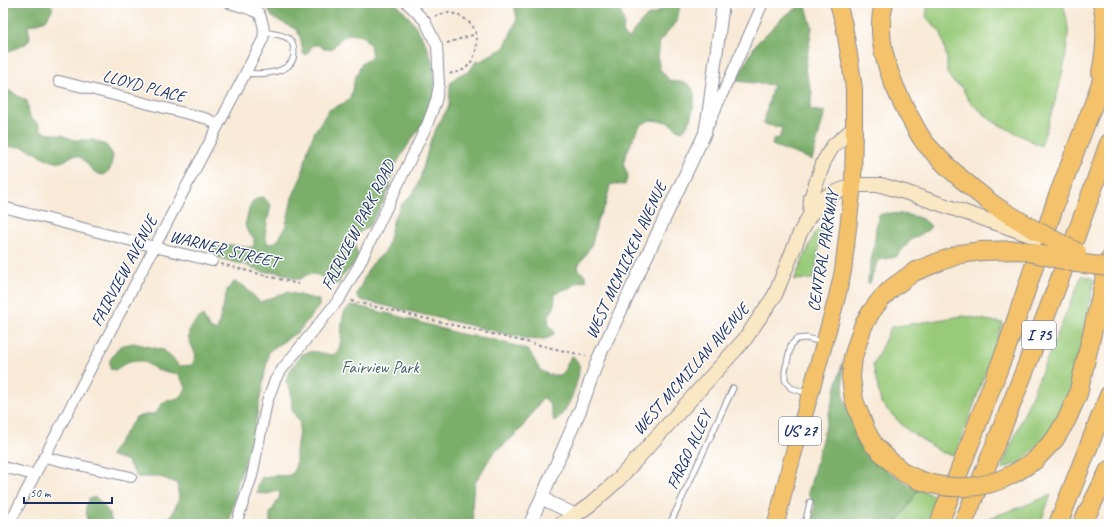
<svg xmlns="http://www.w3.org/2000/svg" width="1112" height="527" font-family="Caveat,sans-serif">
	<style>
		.green { fill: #99ca79; stroke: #5a7c6c }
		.forest { fill: #7aae69; stroke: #4a6e64 }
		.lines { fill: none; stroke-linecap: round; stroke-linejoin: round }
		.service-casing { stroke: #8a8c9a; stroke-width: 7 }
		.minor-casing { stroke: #8a8c9a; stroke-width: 12 }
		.tertiary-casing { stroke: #8a8c9a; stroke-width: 14 }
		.secondary-casing { stroke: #8a8c9a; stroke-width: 16 }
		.primary-casing { stroke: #8a8c9a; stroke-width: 18 }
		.motorway-casing { stroke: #8a8c9a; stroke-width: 20 }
		.path { stroke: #8a8c9a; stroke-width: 2; stroke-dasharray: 3 3; stroke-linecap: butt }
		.service { stroke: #fff; stroke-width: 5 }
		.minor { stroke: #fff; stroke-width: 10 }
		.tertiary { stroke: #fff; stroke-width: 12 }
		.secondary { stroke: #fae7c3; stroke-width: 14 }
		.primary { stroke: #f3c26a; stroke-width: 16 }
		.motorway { stroke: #f3c26a; stroke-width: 18 }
		.secondary-bridge-casing { stroke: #8a8c9a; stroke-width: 16; stroke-linecap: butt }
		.motorway-bridge-casing { stroke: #8a8c9a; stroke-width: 20; stroke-linecap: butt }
		.secondary-bridge { stroke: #fae7c3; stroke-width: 14 }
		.motorway-bridge { stroke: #f3c26a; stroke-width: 18 }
		.labels { text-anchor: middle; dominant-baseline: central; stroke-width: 3; stroke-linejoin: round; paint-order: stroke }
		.shield { fill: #fff; stroke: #5f6d8e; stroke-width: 1 }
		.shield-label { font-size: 16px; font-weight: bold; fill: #1b2f5e }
		.street-label { font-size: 17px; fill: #1b2f5e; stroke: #fff }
		.park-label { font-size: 17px; fill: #415e66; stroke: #fff }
	</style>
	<rect width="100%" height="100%" fill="#fff"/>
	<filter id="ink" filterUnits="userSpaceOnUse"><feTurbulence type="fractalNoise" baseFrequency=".025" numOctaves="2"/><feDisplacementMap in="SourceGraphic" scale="8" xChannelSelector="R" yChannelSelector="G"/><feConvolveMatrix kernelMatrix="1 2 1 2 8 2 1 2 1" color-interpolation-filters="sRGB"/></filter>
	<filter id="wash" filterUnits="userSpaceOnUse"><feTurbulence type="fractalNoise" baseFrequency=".012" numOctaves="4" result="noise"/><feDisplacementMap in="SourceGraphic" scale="16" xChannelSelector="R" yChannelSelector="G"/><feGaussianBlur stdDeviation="0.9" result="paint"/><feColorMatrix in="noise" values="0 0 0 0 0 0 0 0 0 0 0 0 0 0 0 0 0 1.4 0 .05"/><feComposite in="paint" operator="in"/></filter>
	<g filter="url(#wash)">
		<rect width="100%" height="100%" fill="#f8ead7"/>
		<path class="green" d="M928,3H1063C1065,13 1069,24 1068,34C1066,72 1053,109 1041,146L992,121L968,100L962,87L953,82L947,73V59L941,33L926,17Z
			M824,223L813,279L794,280L815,233Z
			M1082,275L1094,279L1084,335L1070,393L1050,433L1020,463L1001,469Z
			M963,316L1003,323L956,455L942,453L906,429L881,403L873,365L891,327Z
			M918,490L941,497L930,524H895L906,510Z
			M1051,495L1040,524H981L983,520L1018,508Z"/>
		<path class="forest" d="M3,3H50L53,8L46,20L28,26L30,38L27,43L3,54Z
			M262,3H395C424,28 446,74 429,112C421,128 407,145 398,161C396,164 394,168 393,172C392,176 392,180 391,184C387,194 382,205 376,214C374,218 371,223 368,227C363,231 357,232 355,239C353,246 359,252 358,260L341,278L339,283L334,285C323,278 312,268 301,279H296L278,272H263L246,265L218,258L214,255V249C231,239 242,251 254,246V238L248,233L245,225L250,206L253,201L258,198L263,197L271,205L265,233L267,243L272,244L279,239L286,225L292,198L302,175L308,149L315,131L329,110L346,102L350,98L355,78L362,63L372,56L370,45L363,36L349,34L341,38L332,49H324L319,45H313L306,55L303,54L301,40L297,30L272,17L266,5Z
			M514,3H614C619,7 623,17 624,23C624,30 621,34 627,38H630L635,29L647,16L658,12L669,3H678L680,7L676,22L660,41L658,59L660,69L670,81C677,82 686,81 691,87C699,94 691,126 682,131L677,129L668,122L650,120L643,124L637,130L625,157L624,166L628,175L625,185L611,184L610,186L605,206L598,218L592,244L578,266L579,271L585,275L587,280L579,282L570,288L559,291L555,295L554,308L549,315L548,323L555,333C548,341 537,340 528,339L361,300C358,298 357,297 357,294L368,270L372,264L385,252L387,247L394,218L402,204L414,192L419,182L431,139L438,125L449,106L450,84L455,78L461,74L469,72L476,61H481L488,56L504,48L517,19Z
			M805,3L812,27L805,70L812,92L810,110L825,112L812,160L772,145L774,138L779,139L782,128L763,124L773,85L736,81L756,44L784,16Z
			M3,85L6,89L27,101L30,118L39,124L41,130L46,133L62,135L74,140H93L106,145L113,155L110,170L103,175C99,174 95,173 92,170C87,165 84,157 76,156C70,154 65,164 56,162C44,160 36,151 25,148C21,146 14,147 10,147L5,143L3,139Z
			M886,213C900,214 922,214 931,226L928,230L911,240L896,257L879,260L877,262L870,283H868C868,270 872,259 874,246C876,234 875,227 879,215Z
			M234,282L244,286L260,302L287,292L319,300V306L299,331L269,351L253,436L238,483L229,524H167L179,499L177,483L160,477H137L127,461L110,455L136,417L156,413L163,402L182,397L186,387L178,374L157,370L143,361H129L115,370L110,369V360L120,346L133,343L164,350L180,366L192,365L196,355C186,334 184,333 202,315L210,328L217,331L227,290Z
			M352,305L398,316L460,334L491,339L523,348L530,352L540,370L549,375H560L565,369L571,356H573C577,361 580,364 579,370C578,384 567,415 554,421L550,404L544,398L542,399L521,429L503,446L493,453L475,483L473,494L472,510L474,524H270V514L279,498L280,492L278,491L267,494L257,493L258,485L262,477L266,478L274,475L285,476L290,475L294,471L296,463V452L300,423L292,410L291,391L286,382C288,373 298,354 308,352C310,351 315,352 317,352C324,353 329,356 336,354C347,339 335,313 352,305Z
			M842,364L844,398L861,443L891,473L918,490L906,510L895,524H811L815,506L808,493Z
			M96,497L108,511L113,524H89C85,515 84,508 89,499Z"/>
	</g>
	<g filter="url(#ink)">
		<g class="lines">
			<g class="service-casing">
				<path id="service" d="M246,73C261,75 294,74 294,53C294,47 293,42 289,39C283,34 272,34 265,32
					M807,393L791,388L785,380V371L791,345L797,339L806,338L823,342
					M670,524L733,388
					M805,524L810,502"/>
			</g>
			<g class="minor-casing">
				<path id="minor" d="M59,81L208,119L218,126
					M709,124L763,3
					M3,207L155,247L212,261
					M44,457L131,477
					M3,467L34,475
					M9,524L218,126L263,39C265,29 263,22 259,13L246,8L229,3
					M236,524L252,476L267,402L275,380L283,368L340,298L359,265L427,125L436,101L439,85L437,46L425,21L407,3"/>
			</g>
			<g class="tertiary-casing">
				<path id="tertiary" d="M543,495L549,502L576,515
					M530,524L581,408L598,359L705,133L709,109L723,3"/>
			</g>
			<g class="secondary-casing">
				<path id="secondary" d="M810,215L811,198L824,161L833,146L854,128
					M561,524L576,515L592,503L617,481L745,339L775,295L800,233L810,215L827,196L853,185H881L908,193L990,221"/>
			</g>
			<g class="primary-casing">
				<path id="primary" d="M776,524L790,466L836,301L843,271L853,185L854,128V89L850,61L844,25L838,3"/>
			</g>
			<g class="motorway-casing">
				<path id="motorway" d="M884,3C874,41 890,80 908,114C913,122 917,132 923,140C926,145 931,149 935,154C953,173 974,190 995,206
					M1101,72C1106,49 1107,25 1102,3
					M1034,461L1055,439L1067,419L1078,394L1109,260
					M919,480L904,473L889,460L874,445L866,431L854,400L851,377L853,357L863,326L871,312L881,299L892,288L914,272L936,263L960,254L981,251
					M939,524L1008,344L1057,198L1095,100L1109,60
					M963,524C1015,398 1064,272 1109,143
					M1058,524L1109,395
					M1082,524L1109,470"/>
			</g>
			<path class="path" d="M435,16C439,15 445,12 450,13C459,14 468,20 473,27C481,40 476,62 463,70C459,72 453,73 448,74
				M447,43L476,34
				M221,264L298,284
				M351,301L586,356"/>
			<use href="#service" class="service"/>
			<use href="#minor" class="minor"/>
			<use href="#tertiary" class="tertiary"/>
			<use href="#secondary" class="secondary"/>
			<use href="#primary" class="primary"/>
			<use href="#motorway" class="motorway"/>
			<g class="secondary-bridge-casing">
				<path id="secondary-bridge" d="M990,221L1039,238"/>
			</g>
			<g class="motorway-bridge-casing">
				<path id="motorway-bridge" d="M995,206L1035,230L1077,252
					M981,251L1021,250L1076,263L1109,267
					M919,480C949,491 984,490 1013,474C1020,470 1027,465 1034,461"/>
			</g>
			<use href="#secondary-bridge" class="secondary-bridge"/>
			<use href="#motorway-bridge" class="motorway-bridge"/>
		</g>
	</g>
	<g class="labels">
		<g class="shield">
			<rect x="1022" y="321" width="34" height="28" rx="3"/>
			<rect x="779" y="417" width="42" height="28" rx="3"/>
		</g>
		<g class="shield-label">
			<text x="1039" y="335">I 75</text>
			<text x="800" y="431">US 27</text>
		</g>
		<g class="street-label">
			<text transform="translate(144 86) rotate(15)">LLOYD PLACE</text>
			<text transform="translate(358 225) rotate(-63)">FAIRVIEW PARK ROAD</text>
			<text transform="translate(224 249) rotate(14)">WARNER STREET</text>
			<text transform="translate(823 251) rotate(-81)">CENTRAL PARKWAY</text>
			<text transform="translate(626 260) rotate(-65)">WEST MCMICKEN AVENUE</text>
			<text transform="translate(124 271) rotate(-62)">FAIRVIEW AVENUE</text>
			<text transform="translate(691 369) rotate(-49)">WEST MCMILLAN AVENUE</text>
			<text transform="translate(689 450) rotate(-65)">FARGO ALLEY</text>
		</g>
		<g class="park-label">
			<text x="380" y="367">Fairview Park</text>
		</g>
	</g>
	<rect width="1112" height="527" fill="none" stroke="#fff" stroke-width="16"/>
	<path d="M24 497v6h88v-6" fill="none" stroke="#1b2f5e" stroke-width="2"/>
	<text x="30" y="497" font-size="12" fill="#1b2f5e" stroke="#ffffff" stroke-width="3" paint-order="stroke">50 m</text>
</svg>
